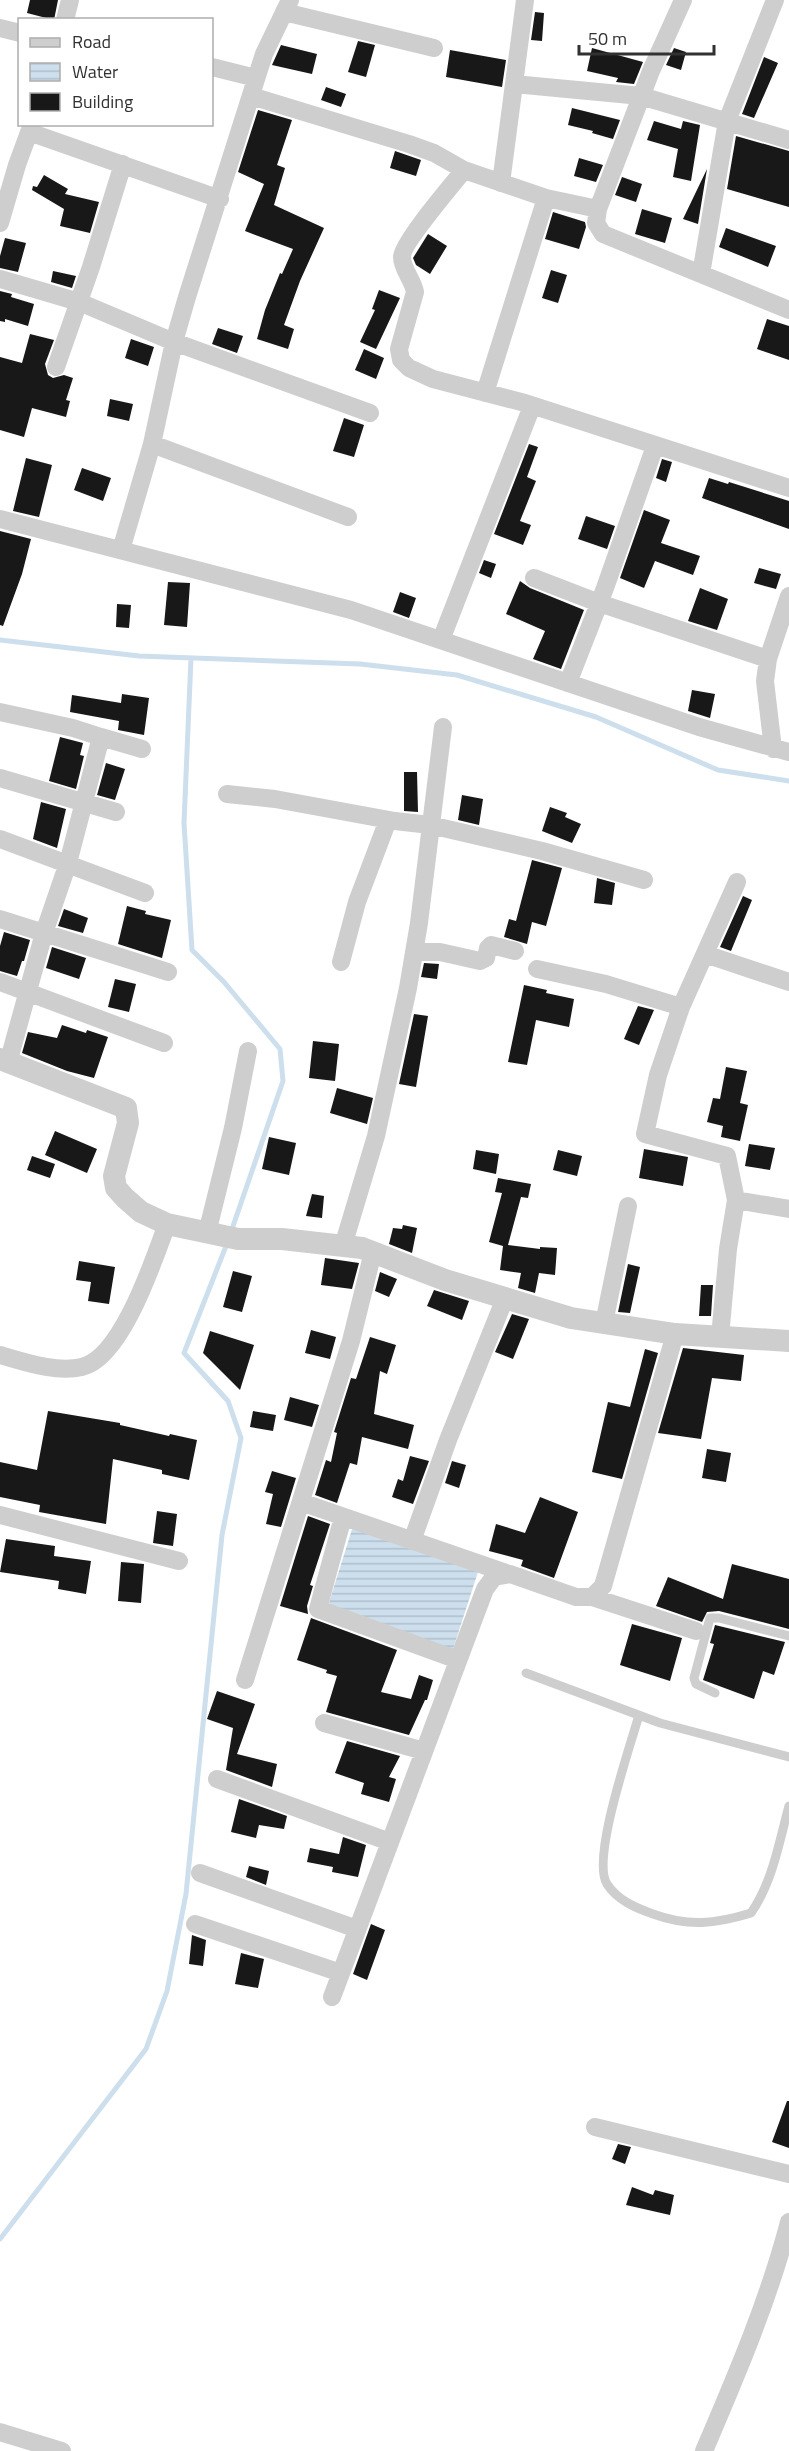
<svg xmlns="http://www.w3.org/2000/svg" width="789" height="2451" font-family="'Titillium Web',sans-serif">
	<style>
		.water { fill: url(#water-rules) }
		.lines { fill: none; stroke-linecap: round; stroke-linejoin: round }
		.stream { stroke: #cddeec; stroke-width: 5 }
		.building { fill: #181818 }
		.service { stroke: #cecece; stroke-width: 9 }
		.minor { stroke: #cecece; stroke-width: 18 }
		.tertiary { stroke: #cecece; stroke-width: 22 }
	</style>
	<defs>
		<pattern id="water-rules" width="6" height="5" patternUnits="userSpaceOnUse" patternTransform="scale(1.5)"><rect width="6" height="5" fill="#cddeec"/><path d="M0 2.5h6" fill="none" stroke="#b0bfcb"/></pattern>
	</defs>
	<rect width="100%" height="100%" fill="#fff"/>
	<path class="water" d="M353,1526L478,1572L452,1652L327,1609Z"/>
	<g class="lines">
		<path class="stream" d="M0,640L139,656L360,664L457,675L596,717L718,770L789,781
			M191,658L184,823L192,950L224,982L280,1049L283,1081L231,1232
			M0,2239L146,2049L167,1991L186,1894L222,1535L241,1438L228,1401L184,1353L228,1241"/>
	</g>
	<path class="building" d="M30,0H58L54,20L27,13Z
		M535,12L544,13L542,41L531,40Z
		M358,41L375,45L366,77L348,72Z
		M281,45L317,54L312,74L272,65Z
		M592,48L643,62L634,84L616,82L618,78L587,71Z
		M674,48L686,52L681,70L666,65Z
		M450,50L506,60L502,87L446,77Z
		M764,57L778,63L754,118L742,114Z
		M326,87L346,94L341,107L321,100Z
		M572,108L620,120L613,139L592,133L593,131L568,125Z
		M258,110L292,120L277,165L285,168L274,205L324,228L300,281L284,325L294,329L288,349L257,339L265,310L280,273L282,274L293,249L245,231L264,184L238,172Z
		M654,121L681,129L683,121L700,125L691,181L673,177L678,149L647,140Z
		M736,136L789,151V207L727,189Z
		M395,151L421,160L416,176L390,168Z
		M579,158L603,165L596,182L574,176Z
		M707,169L698,224L683,219Z
		M44,175L68,189L65,194L99,202L90,233L60,226L64,209L32,190L33,186L37,187Z
		M622,177L642,184L636,202L615,195Z
		M642,209L672,218L665,243L635,234Z
		M553,212L585,222L586,227L579,249L545,239Z
		M726,228L776,246L768,267L719,247Z
		M428,234L447,246L430,274L416,265L413,258Z
		M5,238L26,243L18,272L0,268V256Z
		M551,270L567,275L558,303L542,298Z
		M53,271L76,276L72,288L51,282Z
		M379,290L400,298L376,349L360,342L375,310L372,309Z
		M0,291L12,294L11,297L34,304L28,326L5,319V322L0,321Z
		M767,319L789,326V360L757,349Z
		M218,328L243,336L237,353L212,344Z
		M30,334L54,340L45,364L48,375L53,378L64,375L73,378L66,400L70,401L66,417L32,408L24,437L0,430V357L22,363Z
		M131,339L154,347L148,366L125,358Z
		M364,349L384,358L376,379L355,370Z
		M110,399L133,404L129,421L107,416Z
		M344,418L364,425L354,457L333,451Z
		M529,444L538,447L527,477L536,481L520,521L531,525L523,545L494,534Z
		M26,458L52,465L39,517L13,511Z
		M662,459L672,462L666,482L656,478Z
		M82,468L111,478L103,501L74,490Z
		M709,478L728,484L729,482L789,501V529L702,498Z
		M644,510L670,520L661,543L700,556L693,575L655,561L644,588L620,578Z
		M586,516L615,526L607,549L578,539Z
		M0,531L31,539L22,574L3,626L0,625Z
		M484,560L496,564L491,578L479,573Z
		M759,568L781,574L776,589L754,583Z
		M520,581L530,588L584,610L561,669L533,659L545,631L506,614Z
		M168,582L190,583L187,627L164,625Z
		M700,588L728,599L717,630L688,621Z
		M400,592L416,598L409,618L393,612Z
		M117,604L131,605L129,628L116,627Z
		M692,690L715,694L710,718L688,711Z
		M122,694L149,698L144,735L118,730L119,721L70,712L72,695L121,703Z
		M60,737L83,743L80,755L84,756L76,789L49,781Z
		M106,763L125,769L115,800L97,795Z
		M404,772H417L418,812L404,811Z
		M462,795L483,799L479,825L458,820Z
		M41,802L66,809L57,848L33,839Z
		M550,807L567,813L565,817L581,824L572,843L542,831Z
		M532,860L562,868L546,926L532,922L527,944L504,937L509,919L516,921Z
		M597,878L615,883L612,905L594,903Z
		M743,896L752,900L731,951L720,947Z
		M127,906L146,911L145,914L171,920L162,958L118,944Z
		M64,909L88,918L83,933L58,926Z
		M4,932L30,940L24,961H22L17,976L0,971V946Z
		M52,947L86,958L79,979L46,968Z
		M424,963L439,964L437,979L421,977Z
		M115,979L136,984L129,1012L108,1007Z
		M524,985L547,990L546,993L574,999L569,1027L536,1020L527,1065L508,1062Z
		M638,1006L654,1010L639,1045L624,1039Z
		M414,1014L428,1016L416,1087L399,1084Z
		M62,1025L86,1033L87,1030L108,1037L94,1078L67,1071L22,1053L28,1032L57,1038Z
		M313,1041L339,1044L335,1081L309,1078Z
		M726,1067L747,1071L740,1103L748,1105L740,1141L721,1137L723,1126L707,1122L713,1098L720,1099Z
		M337,1088L373,1098L367,1124L330,1113Z
		M55,1131L97,1149L87,1173L45,1155Z
		M269,1137L296,1143L289,1175L262,1169Z
		M749,1144L775,1148L770,1170L745,1166Z
		M644,1149L688,1157L683,1186L639,1178Z
		M476,1150L499,1154L496,1174L473,1169Z
		M558,1150L582,1156L577,1176L553,1170Z
		M32,1156L55,1164L50,1178L27,1170Z
		M498,1178L531,1184L528,1198L521,1197L508,1245L540,1249V1247L557,1248L555,1275L539,1273L535,1293L518,1288L521,1273L500,1270L503,1246L489,1242L502,1193L495,1192Z
		M312,1194L324,1196L322,1218L306,1216Z
		M403,1225L417,1228L412,1253L389,1244L393,1228L402,1229Z
		M325,1258L359,1263L352,1289L321,1285Z
		M79,1261L115,1267L109,1304L88,1301L91,1282L76,1280Z
		M628,1264L640,1267L630,1313L618,1312Z
		M233,1271L252,1276L242,1312L223,1307Z
		M380,1272L397,1279L389,1297L375,1291Z
		M701,1285H713L711,1316H699Z
		M434,1290L469,1301L462,1320L427,1306Z
		M512,1314L529,1319L513,1359L495,1352Z
		M311,1330L336,1337L330,1359L305,1353Z
		M210,1331L254,1345L240,1390L203,1353Z
		M370,1337L396,1345L387,1374L380,1371L374,1414L414,1425L408,1449L362,1437L357,1465L350,1463L337,1503L315,1495L326,1460L331,1462L337,1433L334,1432L351,1378L356,1379Z
		M683,1348L744,1355L741,1381L712,1378L701,1439L658,1433Z
		M645,1349L658,1353L622,1479L592,1472L608,1402L630,1407Z
		M290,1397L319,1405L312,1427L284,1420Z
		M48,1411L120,1423V1425L169,1436L170,1434L197,1440L189,1480L162,1474V1470L113,1459L106,1524L39,1512L40,1505L0,1497V1462L37,1470Z
		M253,1411L276,1415L273,1431L250,1427Z
		M707,1449L731,1453L726,1482L702,1478Z
		M410,1456L429,1461L413,1504L392,1497L398,1479L403,1481Z
		M452,1461L466,1465L459,1488L445,1483Z
		M272,1471L296,1478L281,1527L266,1524L273,1494L265,1492Z
		M540,1497L578,1512L554,1578L521,1566L523,1560L489,1551L496,1524L525,1533Z
		M157,1511L177,1514L173,1546L153,1543Z
		M308,1516L330,1524L310,1585L313,1586L307,1606L308,1614L280,1606Z
		M6,1539L55,1546L54,1556L91,1561L86,1594L58,1589L59,1581L0,1572Z
		M121,1562L144,1564L141,1603L118,1601Z
		M732,1564L789,1579V1629L719,1611L707,1612L702,1622L656,1606L668,1577L723,1599Z
		M311,1618L397,1650L381,1692L411,1699L419,1675L433,1680L427,1700H425L409,1735L326,1712L337,1676L326,1673L327,1670L297,1660Z
		M632,1624L682,1638L670,1681L620,1665Z
		M715,1625L785,1642L774,1675L763,1671L754,1699L703,1680L714,1644L710,1643Z
		M217,1691L255,1704L237,1754L277,1764L272,1787L226,1770L233,1728L207,1719Z
		M347,1741L400,1756L389,1777L396,1779L389,1802L361,1794L364,1783L335,1773Z
		M239,1799L287,1816L284,1829L259,1825L256,1838L231,1832Z
		M343,1837L366,1845L358,1877L332,1872L333,1867L307,1862L310,1848L339,1854Z
		M249,1866L269,1871L266,1885L246,1877Z
		M371,1924L385,1930L367,1980L353,1974Z
		M192,1935L206,1940L203,1966L189,1964Z
		M241,1953L264,1959L258,1988L235,1984Z
		M787,2101H789V2148L772,2142Z
		M618,2144L631,2147L625,2164L612,2159Z
		M632,2187L653,2195L655,2190L674,2195L670,2215L626,2205Z"/>
	<g class="lines">
		<path class="service" d="M526,1673L660,1723L789,1757
			M715,1693L696,1684L694,1678L710,1618H719L789,1636
			M639,1715C630,1747 591,1859 607,1884C617,1900 636,1908 653,1914C689,1927 715,1924 751,1913C773,1881 779,1842 789,1806"/>
		<path class="minor" d="M683,0L651,71L598,209L596,223L603,234L789,310
			M284,12L434,48
			M65,20L70,0
			M0,28L20,33
			M212,67L256,78
			M514,84L641,96L789,140
			M251,96L409,144L434,153L464,170L546,198L598,209
			M29,132L220,199
			M464,170C453,184 402,243 402,257C402,269 413,280 415,292L399,349L401,360L409,368L433,379L525,403L789,488
			M501,183L525,0
			M0,223L17,165L32,124
			M701,274L727,121L775,0
			M0,279L79,302L174,342L370,413
			M56,367L91,267L123,164
			M485,393L546,198
			M152,444L348,517
			M0,519L351,610L699,727L789,752
			M121,550L152,444L174,342L187,297L264,54L290,0
			M534,578L599,603
			M608,606L768,659
			M441,640L532,406
			M568,683L605,588L655,446
			M0,712L73,728L101,737L68,863L44,933L8,1063
			M101,737L142,749
			M773,749L765,681L768,659L789,596
			M0,778L116,812
			M227,794L275,799L395,821L430,825L542,851L644,880
			M0,839L145,893
			M0,919L168,972
			M414,952H440L480,961L486,958L488,948L491,945L515,951
			M705,954L789,982
			M341,962L357,902L388,820
			M537,969L606,984L681,1007
			M0,982L164,1043
			M736,1200L727,1156L645,1134L658,1075L681,1007L737,882
			M207,1233L233,1128L248,1051
			M343,1246L376,1136L408,988L419,923L443,727
			M604,1323L628,1206
			M720,1337L728,1249L736,1200L789,1209
			M0,1355C25,1362 56,1373 82,1367C122,1358 154,1259 167,1224
			M301,1502L509,1574
			M0,1515L179,1561
			M343,1517L318,1609L458,1660
			M412,1541L448,1440L505,1298
			M592,1597L696,1631
			M245,1680L351,1341L373,1252
			M324,1723L424,1751
			M217,1779L390,1842
			M200,1873L357,1929
			M195,1924L341,1973
			M332,1997L485,1589L494,1577L510,1574L576,1597H592L603,1586L675,1334
			M595,2127L789,2174
			M0,2432L62,2451
			M704,2451C736,2376 768,2302 789,2222"/>
		<path class="tertiary" d="M0,1059L126,1108L128,1123L114,1176L116,1188L125,1198L141,1212L167,1224L238,1239H282L362,1248L445,1280L571,1318L675,1334L789,1341"/>
	</g>
	<rect x="18" y="18" width="195" height="108" fill="#ffffff" stroke="#adadad" stroke-width="1.5"/>
	<rect x="30" y="38" width="30" height="9" fill="#cecece" stroke="#adadad" stroke-width="1.5"/>
	<text x="72" y="48" font-size="18" fill="#313131">Road</text>
	<rect x="30" y="63" width="30" height="18" fill="url(#water-rules)" stroke="#adadad" stroke-width="1.5"/>
	<text x="72" y="78" font-size="18" fill="#313131">Water</text>
	<rect x="30" y="93" width="30" height="18" fill="#181818" stroke="#adadad" stroke-width="1.5"/>
	<text x="72" y="108" font-size="18" fill="#313131">Building</text>
	<path d="M579 45v9h135v-9" fill="none" stroke="#313131" stroke-width="3"/>
	<text x="588" y="45" font-size="18" fill="#313131" stroke="#ffffff" stroke-width="4.5" paint-order="stroke">50 m</text>
</svg>
